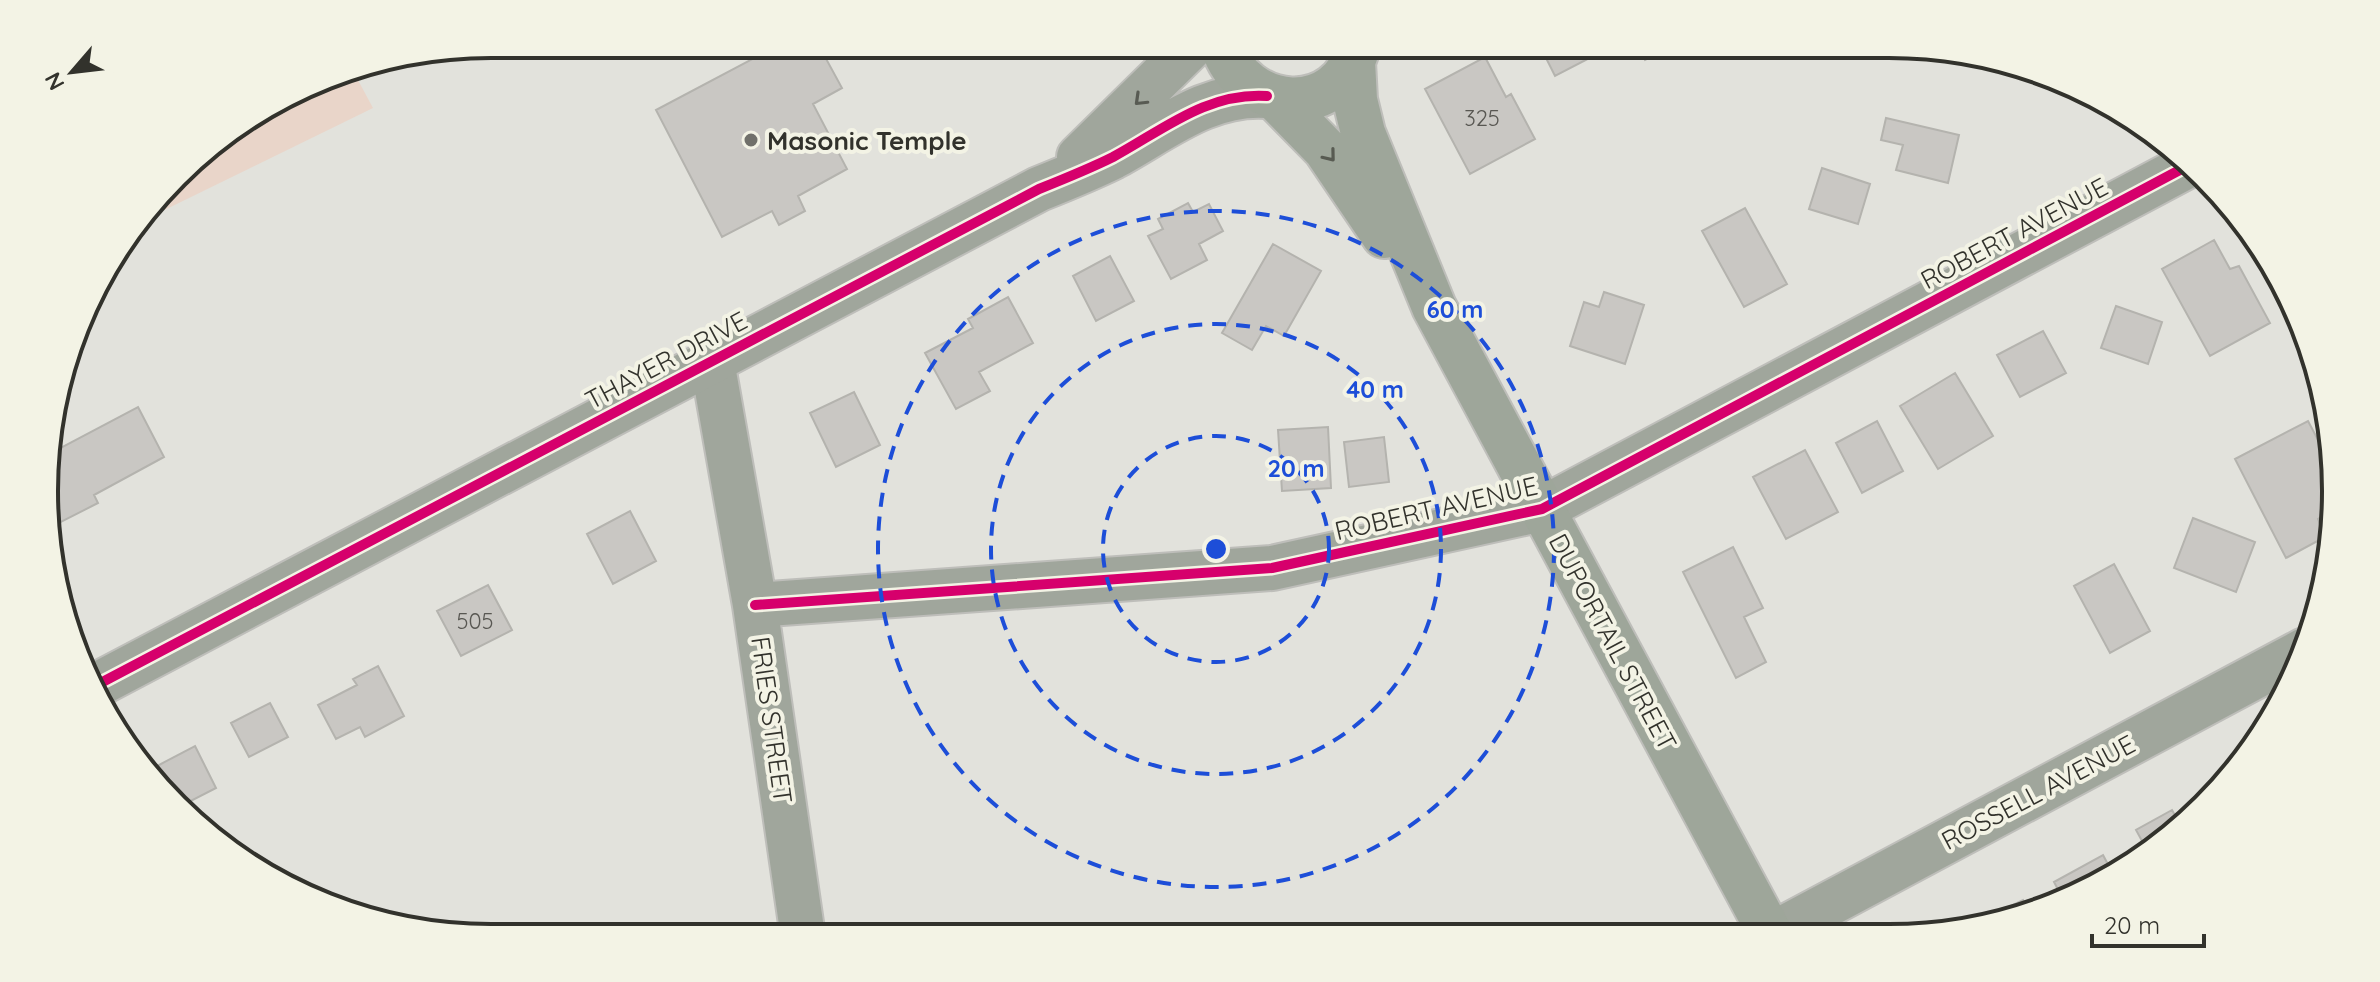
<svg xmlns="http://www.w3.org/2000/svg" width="2380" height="982" font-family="Quicksand,sans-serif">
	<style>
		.green { fill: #e9d5c9 }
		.building { fill: #c9c7c3; stroke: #b4b3ae; stroke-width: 2 }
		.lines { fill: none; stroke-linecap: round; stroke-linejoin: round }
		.minor-casing { stroke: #bebeba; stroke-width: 48 }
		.tertiary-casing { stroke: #bebeba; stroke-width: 48 }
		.secondary-casing { stroke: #bebeba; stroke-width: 48 }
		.minor { stroke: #a0a69c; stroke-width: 44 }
		.tertiary { stroke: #a0a69c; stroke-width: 44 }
		.secondary { stroke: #9ea69a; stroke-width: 44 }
		.cycleway-casing { stroke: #f3f3e5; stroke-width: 15 }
		.cycleway { stroke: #d6006c; stroke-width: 10 }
		.oneway { stroke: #585b53 }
		.oneway2 { stroke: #585b52 }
		.ring { fill: none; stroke: #1d4ed8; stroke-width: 4; stroke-dasharray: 14 10 }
		.poi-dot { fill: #70706a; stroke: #f3f3e5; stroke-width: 3 }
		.labels { text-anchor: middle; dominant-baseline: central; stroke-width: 8; stroke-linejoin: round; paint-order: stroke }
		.number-label { font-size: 22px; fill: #585752 }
		.poi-label { font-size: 26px; font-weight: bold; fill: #32322c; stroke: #f3f3e5; text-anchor: start }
		.street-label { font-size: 26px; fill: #32322c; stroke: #f3f3e5 }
		.rim { fill: none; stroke: #32322c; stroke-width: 4 }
		.centre { fill: #1d4ed8; stroke: #f3f3e5; stroke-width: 4 }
		.ring-label { font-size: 24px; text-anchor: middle; font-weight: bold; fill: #1d4ed8; stroke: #f3f3e5; stroke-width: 8; stroke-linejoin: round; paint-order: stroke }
	</style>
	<rect width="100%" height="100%" fill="#e2e2dc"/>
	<path class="green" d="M351,67L373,108L142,221L197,155Z"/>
	<path class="building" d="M781,44H818L842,88L813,104L847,169L798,196L805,211L779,225L772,211L722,237L656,110Z
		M1539,44H1599L1603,51L1555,76Z
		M1636,44H1677L1645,60Z
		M1485,57L1506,97L1511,94L1535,139L1470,174L1425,89Z
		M1886,118L1959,135L1948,183L1896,170L1903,145L1881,140Z
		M1822,168L1870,184L1858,224L1809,209Z
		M1188,203L1193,212L1209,204L1223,231L1199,244L1207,260L1171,279L1148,236L1163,229L1158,219Z
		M1745,208L1787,284L1744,307L1702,231Z
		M2214,240L2230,269L2239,266L2270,323L2210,356L2162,269Z
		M1273,244L1321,271L1284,336L1266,326L1252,350L1222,333Z
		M1110,256L1134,301L1096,321L1073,276Z
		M1604,292L1644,305L1625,364L1570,346L1584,302L1599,307Z
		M1008,297L1033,343L979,372L990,391L956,409L925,353L973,328L968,319Z
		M2116,306L2162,322L2148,364L2101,348Z
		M2043,331L2066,373L2020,397L1997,355Z
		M1955,373L1993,436L1938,469L1900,406Z
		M854,392L880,445L836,467L810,413Z
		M138,407L164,457L94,495L98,503L51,527L49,454Z
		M1877,421L1903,471L1862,493L1836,443Z
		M2308,421L2334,470L2328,513L2318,519L2325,537L2286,558L2235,459Z
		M1328,427L1331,488L1282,491L1278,430Z
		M1384,437L1389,482L1349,487L1344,442Z
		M1805,450L1838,512L1786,539L1753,477Z
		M630,511L656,561L613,584L587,534Z
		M2193,518L2255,542L2236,592L2174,568Z
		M1733,547L1763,608L1744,617L1766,662L1736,678L1683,572Z
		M2114,564L2150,631L2110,653L2074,586Z
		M488,585L512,630L461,656L437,611Z
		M378,666L404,716L365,737L360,727L336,739L318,705L357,685L353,679Z
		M270,703L288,737L249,757L231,723Z
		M195,746L216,788L183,805L157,766Z
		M2172,810L2182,828L2147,850L2136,830Z
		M2103,855L2112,872L2064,901L2054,882Z
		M2023,900L2029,912L1987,924L1984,919Z"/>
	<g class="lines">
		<g class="minor-casing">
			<path id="minor" d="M712,361L755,605L803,937
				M755,605L1272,568L1542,509L2191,164
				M1771,935L2305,650"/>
		</g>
		<g class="tertiary-casing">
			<path id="tertiary" d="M1079,157L1194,44
				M93,687L1039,189C1064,179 1089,169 1113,157C1163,130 1207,92 1267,96"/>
		</g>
		<g class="secondary-casing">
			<path id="secondary" d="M1222,44C1243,114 1341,121 1358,46
				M1353,62L1355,100L1363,133L1434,307L1771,935
				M1276,99L1325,149L1384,236"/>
		</g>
		<use href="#minor" class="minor"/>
		<use href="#tertiary" class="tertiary"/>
		<use href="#secondary" class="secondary"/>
		<g class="cycleway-casing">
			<path id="cycleway" d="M755,605L1272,568L1542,509L2191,164
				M93,687L1039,189C1064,179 1089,169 1113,157C1163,130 1207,92 1267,96"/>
		</g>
		<use href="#cycleway" class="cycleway"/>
	</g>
	<defs><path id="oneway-chevron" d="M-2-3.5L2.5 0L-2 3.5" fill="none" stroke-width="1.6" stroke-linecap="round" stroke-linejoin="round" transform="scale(2)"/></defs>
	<use class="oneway" href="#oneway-chevron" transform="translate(1140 100) rotate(136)"/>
	<use class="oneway2" href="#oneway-chevron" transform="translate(1330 156) rotate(51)"/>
	<g class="ring">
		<circle cx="1216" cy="549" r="113"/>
		<circle cx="1216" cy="549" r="225"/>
		<circle cx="1216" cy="549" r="338"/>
	</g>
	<circle class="poi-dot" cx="751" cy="140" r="8"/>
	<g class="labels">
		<g class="number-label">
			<text x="1482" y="118">325</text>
			<text x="475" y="621">505</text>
		</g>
		<g class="poi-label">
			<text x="767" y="140">Masonic Temple</text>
		</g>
		<g class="street-label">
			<text transform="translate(2014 233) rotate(-28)">ROBERT AVENUE</text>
			<text transform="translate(666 360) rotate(-28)">THAYER DRIVE</text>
			<text transform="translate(1436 508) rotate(-13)">ROBERT AVENUE</text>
			<text transform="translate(1613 642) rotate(62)">DUPORTAIL STREET</text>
			<text transform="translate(772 720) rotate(82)">FRIES STREET</text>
			<text transform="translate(2038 792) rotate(-28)">ROSSELL AVENUE</text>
		</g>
	</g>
	<path d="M0 0H2380V982H0ZM491 58H1889A433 433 0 0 1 2322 491V491A433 433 0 0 1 1889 924H491A433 433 0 0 1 58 491V491A433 433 0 0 1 491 58Z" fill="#f3f3e5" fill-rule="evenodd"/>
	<path class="rim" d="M491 58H1889A433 433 0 0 1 2322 491V491A433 433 0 0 1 1889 924H491A433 433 0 0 1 58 491V491A433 433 0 0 1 491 58Z"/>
	<circle cx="1216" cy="549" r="12" class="centre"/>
	<g class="ring-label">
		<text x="1455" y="318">60 m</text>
		<text x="1375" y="398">40 m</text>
		<text x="1296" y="477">20 m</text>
	</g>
	<g transform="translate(72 72) rotate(242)" stroke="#f3f3e5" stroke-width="6" paint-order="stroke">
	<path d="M0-6L14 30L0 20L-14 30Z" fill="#32322c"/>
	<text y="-12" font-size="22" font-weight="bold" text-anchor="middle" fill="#32322c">N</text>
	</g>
	<path d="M2092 934v12h112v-12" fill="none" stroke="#32322c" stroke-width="4"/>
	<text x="2104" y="934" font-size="24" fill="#32322c" stroke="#f3f3e5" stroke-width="6" paint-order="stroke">20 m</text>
</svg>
